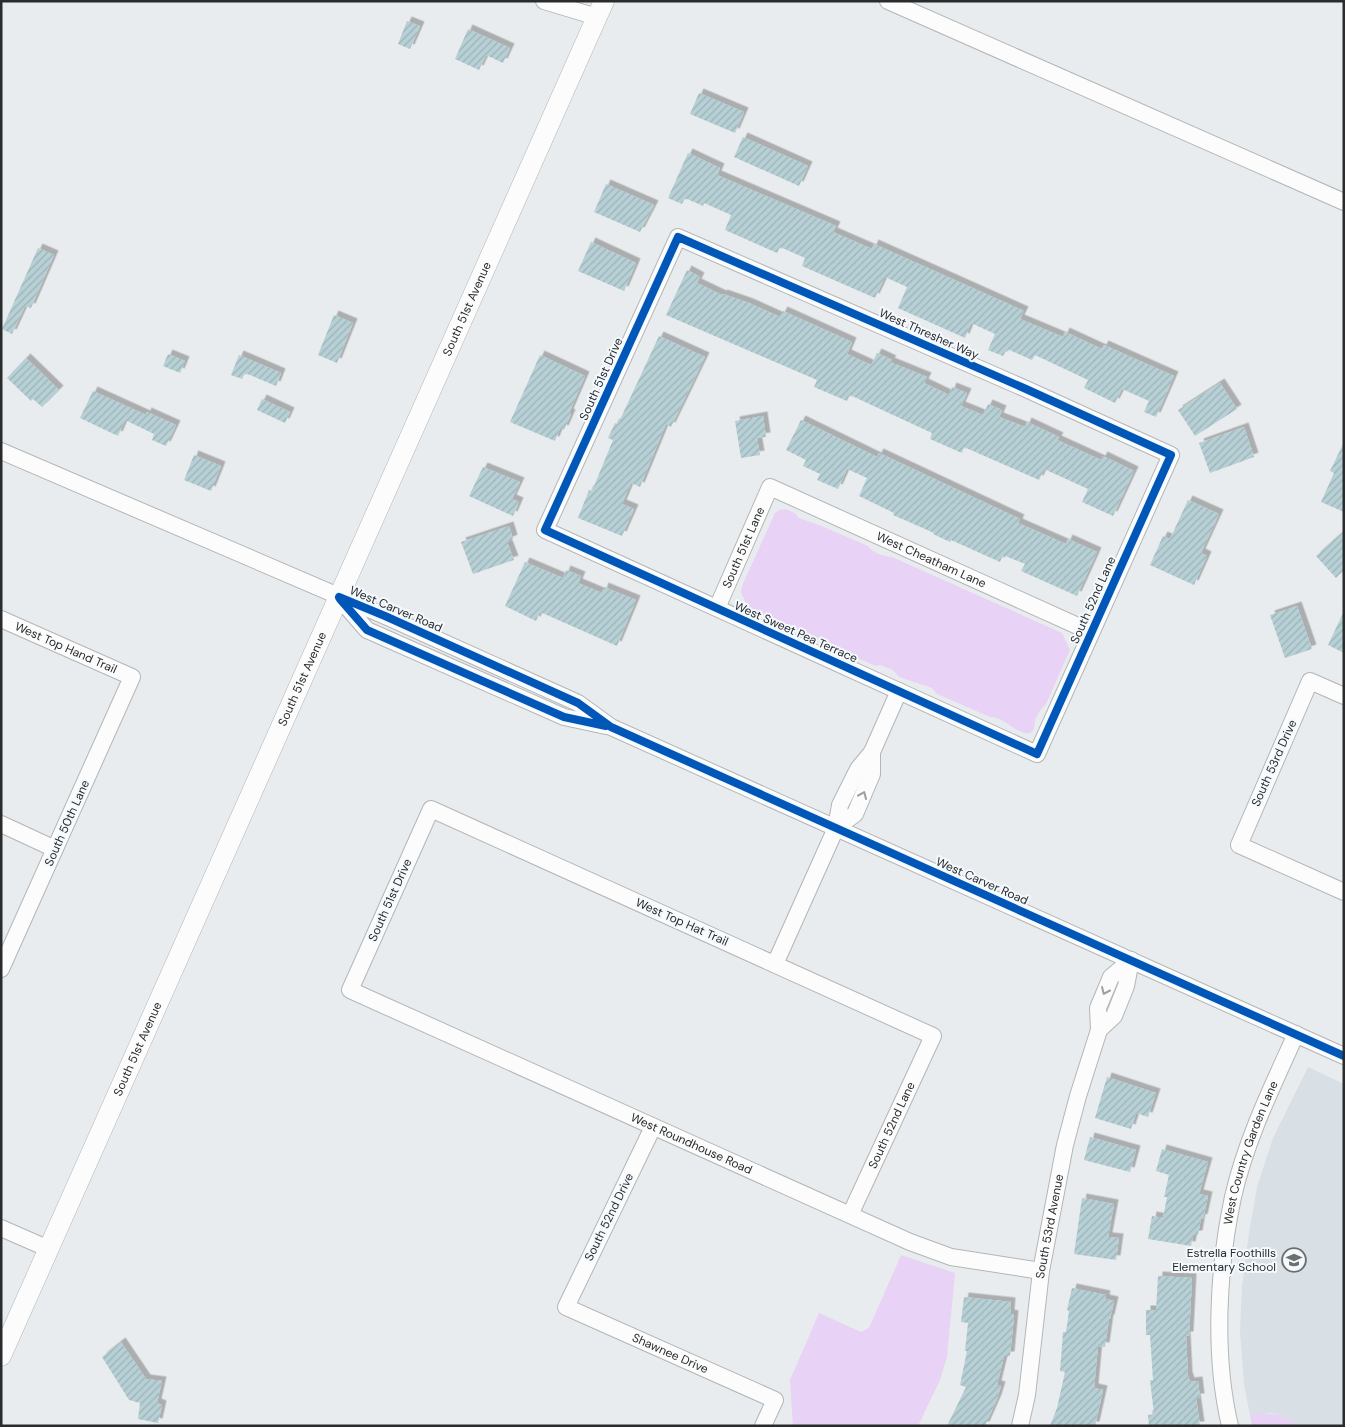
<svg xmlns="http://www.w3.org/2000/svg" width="1345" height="1427" font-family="'DM Sans',sans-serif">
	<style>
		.built { fill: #d8dfe5 }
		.green { fill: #e8d2f6 }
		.building { fill: url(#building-hatch); filter: url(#shadow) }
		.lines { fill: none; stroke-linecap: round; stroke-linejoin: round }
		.minor-casing { stroke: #b3b6b7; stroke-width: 18 }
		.major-casing { stroke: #b3b6b7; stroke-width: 21 }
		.minor { stroke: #fcfcfc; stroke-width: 16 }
		.major { stroke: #fcfcfc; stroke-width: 20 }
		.cycleway-casing { stroke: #f4f9fe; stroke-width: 11 }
		.cycleway { stroke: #0057b8; stroke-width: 8 }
		.oneway { stroke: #9d9e9e }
		.labels { text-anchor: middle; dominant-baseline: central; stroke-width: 4; stroke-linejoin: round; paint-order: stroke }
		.street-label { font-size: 12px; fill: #292b2c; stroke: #f4f9fe }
		.poi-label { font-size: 12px; fill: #292b2c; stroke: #f4f9fe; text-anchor: end }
	</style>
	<defs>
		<pattern id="building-hatch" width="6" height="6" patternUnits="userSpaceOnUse" patternTransform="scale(1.25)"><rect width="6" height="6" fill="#b6d0d5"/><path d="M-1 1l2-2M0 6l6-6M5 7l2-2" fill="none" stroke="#9cb3b7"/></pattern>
		<filter id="shadow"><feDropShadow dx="4.5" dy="-4.5" stdDeviation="0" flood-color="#0004"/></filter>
	</defs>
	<rect width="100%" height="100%" fill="#e9ecee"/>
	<path class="built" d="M1308,1067L1344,1084V1426H1301L1280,1415L1270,1413L1250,1415L1244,1385L1240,1331L1242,1287L1249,1233L1257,1187L1273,1138Z"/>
	<path class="green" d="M785,509L795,513L799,518L819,525L868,546C873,553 882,556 892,557L1062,633L1070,650L1046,704C1041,709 1037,714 1035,720C1034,727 1035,735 1025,733C1012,730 1005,718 990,717L937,694L932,688L899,677L893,670L880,665L876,666L852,656L846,650L748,608L741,592L742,586L775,513L779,510Z
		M901,1255L955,1273L947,1357L940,1380L918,1426H793L790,1380L819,1313L861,1332L869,1328Z
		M1260,1413L1280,1415L1301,1426H1252L1250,1415Z"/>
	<path class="building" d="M407,21L420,26L410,49L398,44Z
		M468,29L510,48L503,63L486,55L479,70L455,59Z
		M699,93L744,112L735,133L690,114Z
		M743,137L808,166L799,186L734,157Z
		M688,153L720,168L717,175L836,226L833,232L872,249L874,244L1024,311L1020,319L1063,337L1065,332L1102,349L1104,345L1174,376L1156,417L1144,412L1149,401L1122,389L1115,403L1084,388L1088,380L1035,355L1032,360L1007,349L1003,356L988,350L995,334L971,323L965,338L898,308L907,287L885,277L875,298L802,266L805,258L780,247L777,253L725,230L731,215L704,203L703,206L685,198L682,204L668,198Z
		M606,184L654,205L640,232L594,212Z
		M591,242L636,263L624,291L578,271Z
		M38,248L54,255L31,308L25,306L12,334L2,329Z
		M687,270L700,277L697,283L722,295L723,294L749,303L780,317L783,311L852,342L847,354L871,365L877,353L892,360L890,362L927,377L924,383L949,395L952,387L967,393L961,406L983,415L988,404L1002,410L999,417L1025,427L1027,422L1059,437L1057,440L1101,460L1103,456L1134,471L1113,516L1082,502L1088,489L1044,469L1039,480L964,447L962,453L930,439L932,433L893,415L850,395L847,401L814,387L817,380L666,315Z
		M334,315L353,323L337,363L318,355Z
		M659,336L705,357L671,427L666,424L640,487L631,483L622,504L634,509L622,536L578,518L589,490L592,491L613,440L608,438L615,423L618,424Z
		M168,354L185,361L180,373L163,366Z
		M239,355L281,373L276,386L245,373L242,379L231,375Z
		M540,355L585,376L569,413L571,414L564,430L560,428L555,441L510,422Z
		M26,358L59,390L42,407L33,399L31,401L7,378Z
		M1220,383L1237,409L1195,436L1178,410Z
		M93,391L146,415L147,412L176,425L166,446L152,440L154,434L125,420L118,436L80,418Z
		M262,399L290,412L285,423L257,410Z
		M763,416L766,437L757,438L760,455L741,458L735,421Z
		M801,420L877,457L879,453L1020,519L1018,523L1066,544L1068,539L1097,552L1077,596L1021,571L1025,564L1003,555L1000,562L951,540L950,542L933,534L934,533L893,515L894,513L859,496L867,478L847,469L838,489L817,480L820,474L803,466L806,460L786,450Z
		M1244,427L1254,457L1210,473L1199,443Z
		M1344,442V512L1321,502L1334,473L1330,471Z
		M194,455L221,466L211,491L184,480Z
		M483,467L520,482L512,499L519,502L513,516L469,496Z
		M1188,500L1219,514L1201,553L1207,556L1194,585L1150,565L1163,536L1170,539Z
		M509,526L513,539L507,542L514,560L473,574L461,542Z
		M1344,531V570L1336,578L1316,556Z
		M525,562L563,578L566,570L581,576L578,583L602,593L604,587L636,600L617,646L540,612L536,621L505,606Z
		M1297,606L1312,649L1285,658L1270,615Z
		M1344,611V653L1328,645Z
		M1107,1077L1156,1093L1148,1117L1136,1113L1131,1129L1095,1118Z
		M1090,1137L1136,1150L1130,1172L1084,1160Z
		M1162,1149L1208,1162L1199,1194L1208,1196L1203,1219L1201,1218L1198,1235H1193L1191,1246L1148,1239L1152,1216L1163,1218L1167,1197H1164L1169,1175L1156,1171Z
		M1082,1198L1114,1204L1108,1237L1119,1238L1116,1260L1074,1254Z
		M1158,1276L1192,1278L1189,1336H1186L1188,1376L1190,1382L1198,1381L1200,1398H1196L1200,1426H1149L1148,1415L1154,1414L1150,1380H1153L1150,1335H1146V1310H1156Z
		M1072,1288L1106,1295L1105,1299L1114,1301L1110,1319H1109L1105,1347L1098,1346L1094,1388L1103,1390L1095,1426H1050L1057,1408L1065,1372L1060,1371L1063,1332H1066L1069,1311L1067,1310Z
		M964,1297L1011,1302L1010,1314L1014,1315L1010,1356H1004L997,1385L1001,1386L997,1399L985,1426H947L966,1387L960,1385L967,1351H965L968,1323L961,1322Z
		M121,1342L146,1379L162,1381L157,1403L162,1405L158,1423L138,1419L140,1403L129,1400L102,1357Z"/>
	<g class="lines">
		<g class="minor-casing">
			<g id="minor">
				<path d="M544,1L597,17"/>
				<path d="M888,1L1344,202"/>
				<path d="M678,237L1026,389L1171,455L1037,754L545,530Z"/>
				<path d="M1,451L385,616L578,703L611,727L1344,1056"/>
				<path d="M341,600L367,630L564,717L606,726"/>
				<path id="s1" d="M717,608L770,487L1091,632"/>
				<path id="s2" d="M1,619L132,677L1,969"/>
				<path d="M1344,696L1310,681L1239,845L1344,892"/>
				<path d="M1,824L55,849"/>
				<path d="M836,828L855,814L872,774V752"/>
				<path d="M775,964L836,828L840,805L858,769L872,752L899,691"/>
				<path d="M1099,1030L1114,1016L1126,986L1131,960"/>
				<path id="s3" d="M653,1127L566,1307L775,1400L763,1426"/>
				<path id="s4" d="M850,1215L933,1036L431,809L350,990L910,1242L951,1257L1041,1271"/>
				<path d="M1,1228L49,1249"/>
				<path id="s5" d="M1020,1426L1027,1395L1041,1271L1065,1145L1078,1096L1099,1030L1098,1008L1111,977L1131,960"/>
				<path id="s6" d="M1230,1426C1213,1355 1218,1267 1233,1197C1246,1140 1272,1087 1296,1034"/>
			</g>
		</g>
		<g class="major-casing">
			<g id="major">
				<path id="s7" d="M1,1356L604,1"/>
			</g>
		</g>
		<use href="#minor" class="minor"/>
		<use href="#major" class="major"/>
		<g class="cycleway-casing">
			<path id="cycleway" d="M678,237L1026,389L1171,455L1037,754L545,530Z
				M339,597L385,616L578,703L611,727L1344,1056
				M340,599L367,630L564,717L606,726"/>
		</g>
		<use href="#cycleway" class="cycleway"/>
	</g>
	<defs><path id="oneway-chevron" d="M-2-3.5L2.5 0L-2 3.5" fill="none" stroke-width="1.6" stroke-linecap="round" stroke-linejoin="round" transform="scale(1.25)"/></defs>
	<g class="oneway">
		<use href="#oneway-chevron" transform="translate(863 795) rotate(-67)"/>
		<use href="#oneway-chevron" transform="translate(1105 991) rotate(114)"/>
	</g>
	<defs>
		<g id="school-ring" transform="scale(1.25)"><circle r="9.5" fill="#f4f9fe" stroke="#6c6f70" stroke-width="1.5"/><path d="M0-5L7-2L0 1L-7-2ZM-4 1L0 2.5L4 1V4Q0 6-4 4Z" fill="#6c6f70"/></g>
	</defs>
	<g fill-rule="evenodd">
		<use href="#school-ring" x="1294" y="1260"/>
	</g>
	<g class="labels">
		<g class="street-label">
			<text stroke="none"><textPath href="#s7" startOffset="1146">South 51st Avenue</textPath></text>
			<text transform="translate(929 334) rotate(24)">West Thresher Way</text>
			<text transform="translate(601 379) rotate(-66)">South 51st Drive</text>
			<text stroke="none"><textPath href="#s1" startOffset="66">South 51st Lane</textPath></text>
			<text stroke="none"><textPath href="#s1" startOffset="309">West Cheatham Lane</textPath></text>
			<text transform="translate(1093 600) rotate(-66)">South 52nd Lane</text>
			<text transform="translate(396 609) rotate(23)">West Carver Road</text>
			<text transform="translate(796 632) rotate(24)">West Sweet Pea Terrace</text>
			<text stroke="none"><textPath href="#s2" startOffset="71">West Top Hand Trail</textPath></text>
			<text stroke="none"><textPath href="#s7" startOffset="741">South 51st Avenue</textPath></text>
			<text transform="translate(1274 763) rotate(-66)">South 53rd Drive</text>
			<text transform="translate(67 823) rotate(-66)">South 50th Lane</text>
			<text transform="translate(982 881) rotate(24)">West Carver Road</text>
			<text transform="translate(390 900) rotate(-66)">South 51st Drive</text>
			<text transform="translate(682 922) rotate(24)">West Top Hat Trail</text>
			<text stroke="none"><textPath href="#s7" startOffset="336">South 51st Avenue</textPath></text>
			<text stroke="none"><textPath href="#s4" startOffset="99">South 52nd Lane</textPath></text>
			<text stroke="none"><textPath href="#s4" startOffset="1321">West Roundhouse Road</textPath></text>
			<text stroke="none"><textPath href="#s6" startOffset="278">West Country Garden Lane</textPath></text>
			<text transform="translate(609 1217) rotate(-64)">South 52nd Drive</text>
			<text stroke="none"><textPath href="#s5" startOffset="202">South 53rd Avenue</textPath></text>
			<text stroke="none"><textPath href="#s3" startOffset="314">Shawnee Drive</textPath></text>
		</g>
		<g class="poi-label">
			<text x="1276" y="1253">Estrella Foothills<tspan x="1276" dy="14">Elementary School</tspan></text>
		</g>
	</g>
	<rect width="1345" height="1427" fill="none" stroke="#292b2c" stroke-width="5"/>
</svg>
